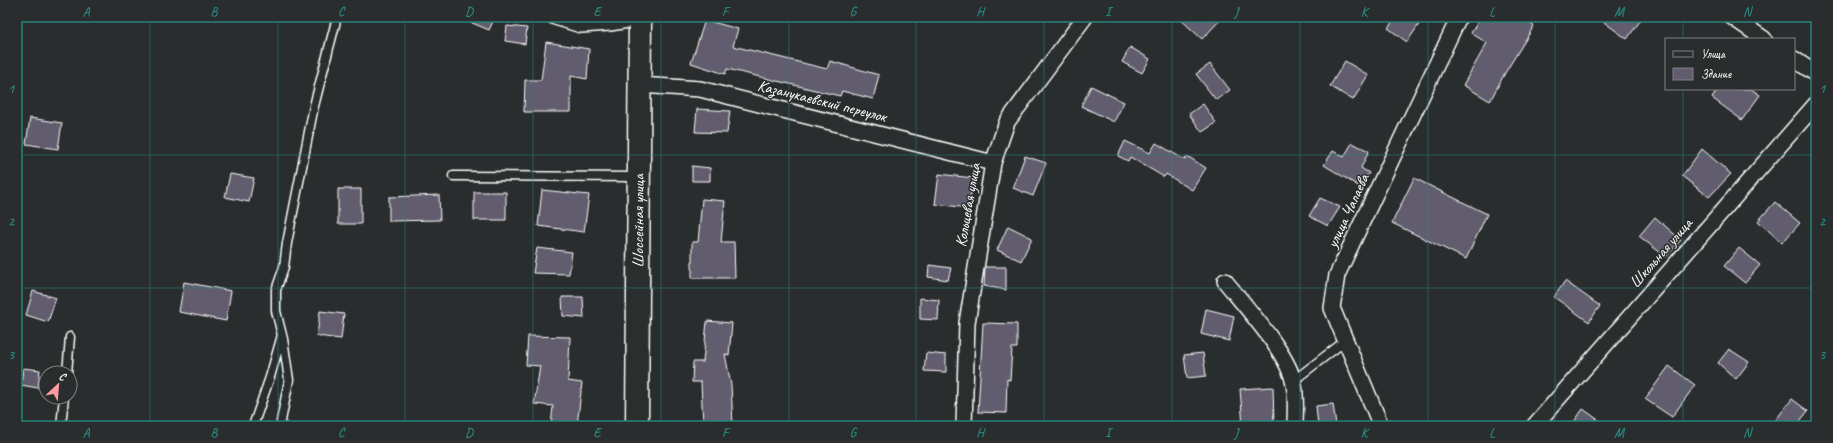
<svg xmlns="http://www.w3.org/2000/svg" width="1833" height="443" font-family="Caveat,sans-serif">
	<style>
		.building { fill: #625d6e; stroke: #fff }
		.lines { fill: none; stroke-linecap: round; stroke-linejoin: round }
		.lane-casing { stroke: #fff; stroke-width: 11 }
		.street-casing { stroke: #fff; stroke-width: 18 }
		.secondary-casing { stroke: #fff; stroke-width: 25 }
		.lane { stroke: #2a2d2e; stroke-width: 8 }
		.street { stroke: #2a2d2e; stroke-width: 15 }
		.secondary { stroke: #2a2d2e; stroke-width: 22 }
		.grid { fill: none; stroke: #27847c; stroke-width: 1; stroke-opacity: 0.55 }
		.labels { text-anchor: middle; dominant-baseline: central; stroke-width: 3; stroke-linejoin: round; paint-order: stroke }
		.street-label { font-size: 16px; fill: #fff; stroke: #2a2d2e }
		.neatline { fill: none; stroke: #27847c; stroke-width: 1.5 }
		.grid-label { font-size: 13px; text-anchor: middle; font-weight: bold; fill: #27847c }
	</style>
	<rect width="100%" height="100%" fill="#2a2d2e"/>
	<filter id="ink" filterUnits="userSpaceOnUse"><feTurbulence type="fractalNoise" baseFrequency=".025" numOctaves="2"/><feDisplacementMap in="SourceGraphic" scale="8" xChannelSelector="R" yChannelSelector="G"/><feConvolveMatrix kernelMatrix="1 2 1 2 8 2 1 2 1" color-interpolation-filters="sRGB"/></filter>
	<g filter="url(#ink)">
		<path class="building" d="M458,17H495L489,30Z
			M1178,17H1223L1202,39Z
			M1396,17H1424L1407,42L1388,28Z
			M1481,17H1520L1534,26L1505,73L1490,101L1463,85L1487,43L1471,33Z
			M1597,17H1643L1627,39Z
			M705,20L738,29L733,46L827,69L830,61L879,75L873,99L842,91L840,96L727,69L725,74L691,63Z
			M507,26L527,28L525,44L505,41Z
			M546,42L589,49L587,79L571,76V112H524L525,80H541Z
			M1130,47L1150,59L1142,73L1122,62Z
			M1345,61L1368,75L1353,100L1330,86Z
			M1210,64L1230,90L1216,100L1196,74Z
			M1091,86L1124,102L1114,122L1081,106Z
			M1718,89H1751L1760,95L1742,120L1712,98Z
			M1203,104L1216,123L1202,132L1189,114Z
			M697,109L730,111L727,133L695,132Z
			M30,118L62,123L58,149L26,144Z
			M1125,141L1150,153L1156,143L1185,160L1187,156L1206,168L1192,190L1166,174L1164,177L1130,157L1128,161L1118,156Z
			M1352,143L1369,151L1361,168L1369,173L1360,187L1324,165L1333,151L1344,157Z
			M1702,149L1731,174L1709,197L1682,176Z
			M1025,156L1046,163L1033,196L1013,188Z
			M692,166L710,168V181H692Z
			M230,174L254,178L249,202L225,197Z
			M939,174L973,178L969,208L935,204Z
			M1414,178L1487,214L1466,259L1392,223Z
			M338,189H361V224H338Z
			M542,190L589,195L584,232L538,226Z
			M474,192H506V220H474Z
			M439,195L440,220L389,221V197Z
			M1320,198L1340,207L1328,226L1309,216Z
			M702,199L725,201L721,242H734L735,278H692V242H698Z
			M1775,202L1800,223L1782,243L1758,221Z
			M1655,217L1681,240L1666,257L1639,236Z
			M1008,226L1032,238L1021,261L997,250Z
			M537,248L572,252L569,274L533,273Z
			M1739,248L1760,265L1745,283L1724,266Z
			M929,265L951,268L948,280L928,277Z
			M985,267H1006V290L984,286Z
			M1565,281L1600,306L1589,322L1554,297Z
			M184,282L231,291L226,321L179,312Z
			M33,291L56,298L48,322L26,315Z
			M562,297H583L584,318L563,316Z
			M920,298L939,300L938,320L920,319Z
			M1206,309L1234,316L1229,341L1201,334Z
			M320,311L344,314L341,339L317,336Z
			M707,321L732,323L729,355L725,354L731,385L733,426H703L701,382H692L693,362H703Z
			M983,323L1017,324V348H1012L1010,380L1007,379L1006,413L978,412Z
			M528,336L570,337L568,381L582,383L577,426H551L553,406L534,404L540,366L526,365Z
			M1729,349L1749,362L1736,379L1718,363Z
			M926,353L946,355V372L924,371Z
			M1203,353L1206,376L1187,378L1184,355Z
			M1669,366L1695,385L1672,417L1645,399Z
			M23,368L40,370L38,388L21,385Z
			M1273,387L1274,426H1243L1240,389Z
			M1792,399L1808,411L1796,426H1771Z
			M1333,404L1336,426H1318L1316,406Z
			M1583,409L1607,426H1571Z"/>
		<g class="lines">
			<g class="lane-casing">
				<path id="lane" d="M453,176L638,177
					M67,373L70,337
					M1293,381L1345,341
					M281,421L289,380L283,339L276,311V290L284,267L287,243L314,106L337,17
					M61,426L64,397
					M253,426L270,377L282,335"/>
			</g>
			<g class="street-casing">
				<path id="street" d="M555,17L581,25L610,23L640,18
					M1732,17L1764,39
					M1794,59L1816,74
					M640,85L700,89L993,163
					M1225,281C1244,305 1286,351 1293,380C1297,394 1295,412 1295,426
					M964,426L967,323L993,163L1007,122L1085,17
					M1381,426L1332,308L1337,275L1459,17
					M1534,426L1816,104"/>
			</g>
			<g class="secondary-casing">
				<g id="secondary">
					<path id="s1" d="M637,426L640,17"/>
				</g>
			</g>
			<use href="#lane" class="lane"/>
			<use href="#street" class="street"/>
			<use href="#secondary" class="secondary"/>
		</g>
	</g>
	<path class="grid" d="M150,17V426M278,17V426M405,17V426M533,17V426M661,17V426M789,17V426M916,17V426M1044,17V426M1172,17V426M1300,17V426M1428,17V426M1555,17V426M1683,17V39M1683,89V426M17,155H1816M17,288H1816"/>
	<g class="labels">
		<g class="street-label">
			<text transform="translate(822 101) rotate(14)">Казанукаевский переулок</text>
			<text transform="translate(968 205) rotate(-80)">Кольцевая улица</text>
			<text transform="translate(1348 211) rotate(-65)">улица Чапаева</text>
			<text stroke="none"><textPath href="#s1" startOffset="205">Шоссейная улица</textPath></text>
			<text transform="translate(1661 253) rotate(-49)">Школьная улица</text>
		</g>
	</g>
	<rect width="1833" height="443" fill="none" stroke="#2a2d2e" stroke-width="44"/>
	<rect x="1665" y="38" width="130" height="52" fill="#2a2d2e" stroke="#7f8182"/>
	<rect x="1673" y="51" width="20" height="6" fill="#2a2d2e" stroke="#7f8182"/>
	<text x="1701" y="58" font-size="12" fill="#ffffff">Улица</text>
	<rect x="1673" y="68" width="20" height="12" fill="#625d6e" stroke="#7f8182"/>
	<text x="1701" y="78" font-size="12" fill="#ffffff">Здание</text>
	<g transform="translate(58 385) rotate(26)"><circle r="19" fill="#2a2d2e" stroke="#7f8182"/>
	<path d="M0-3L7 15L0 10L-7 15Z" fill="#ff9aa2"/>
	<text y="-6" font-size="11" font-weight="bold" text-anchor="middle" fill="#ffffff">С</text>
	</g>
	<rect x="22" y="22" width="1789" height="399" class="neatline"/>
	<g class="grid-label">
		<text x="86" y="16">A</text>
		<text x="214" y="16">B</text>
		<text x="341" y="16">C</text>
		<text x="469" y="16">D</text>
		<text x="597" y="16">E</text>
		<text x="725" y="16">F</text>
		<text x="853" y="16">G</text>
		<text x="980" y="16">H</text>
		<text x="1108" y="16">I</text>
		<text x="1236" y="16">J</text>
		<text x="1364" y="16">K</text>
		<text x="1492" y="16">L</text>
		<text x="1619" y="16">M</text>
		<text x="1747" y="16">N</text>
		<text x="11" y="93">1</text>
		<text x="1822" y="93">1</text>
		<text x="11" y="226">2</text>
		<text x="1822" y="226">2</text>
		<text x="11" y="359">3</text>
		<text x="1822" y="359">3</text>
		<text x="86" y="437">A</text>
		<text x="214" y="437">B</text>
		<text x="341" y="437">C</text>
		<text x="469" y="437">D</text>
		<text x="597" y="437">E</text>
		<text x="725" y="437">F</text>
		<text x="853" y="437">G</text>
		<text x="980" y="437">H</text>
		<text x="1108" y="437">I</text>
		<text x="1236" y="437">J</text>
		<text x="1364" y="437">K</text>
		<text x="1492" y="437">L</text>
		<text x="1619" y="437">M</text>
		<text x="1747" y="437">N</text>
	</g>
</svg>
